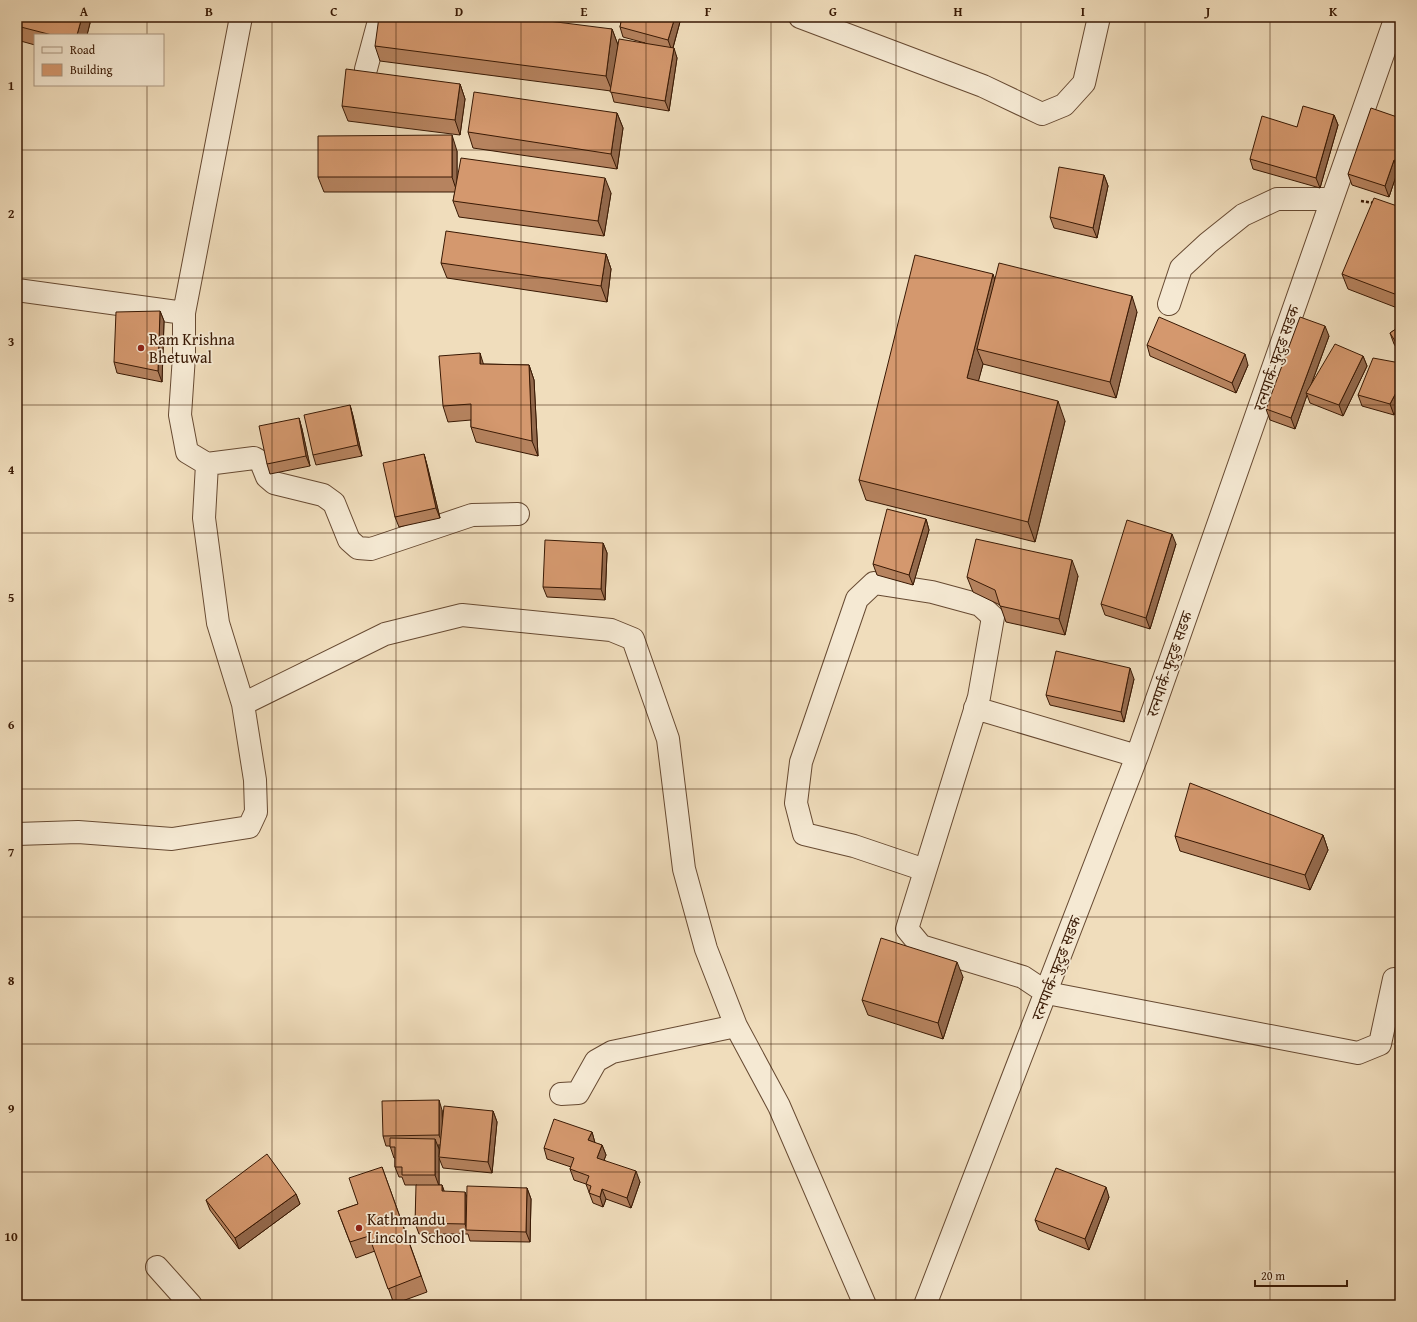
<svg xmlns="http://www.w3.org/2000/svg" width="1417" height="1322" font-family="'Gentium Book Plus','Noto Serif Devanagari',serif">
	<style>
		.lines { fill: none; stroke-linecap: round; stroke-linejoin: round }
		.minor-casing { stroke: #674a32; stroke-width: 24 }
		.path { stroke: #391904; stroke-width: 2.5; stroke-dasharray: 3 2; stroke-linecap: butt }
		.minor { stroke: #f5e9d3; stroke-width: 22 }
		.wall { fill: #b6835f; stroke: #391904; fill-rule: evenodd }
		.shaded-wall { fill: #946a4d; stroke: #391904 }
		.building { fill: #d4986e; stroke: #391904 }
		.grid { fill: none; stroke: #391904; stroke-width: 1; stroke-opacity: 0.55 }
		.poi-dot { fill: #8f2418; stroke: #f5e9d3; stroke-width: 1.5 }
		.labels { text-anchor: middle; dominant-baseline: central; stroke-width: 3.5; stroke-linejoin: round; paint-order: stroke }
		.poi-label { font-size: 16px; fill: #391904; stroke: #f5e9d3; text-anchor: start }
		.street-label { font-size: 16px; fill: #391904; stroke: #f5e9d3 }
		.neatline { fill: none; stroke: #391904; stroke-width: 1.5 }
		.grid-label { font-size: 13px; text-anchor: middle; font-weight: bold; fill: #391904 }
	</style>
	<rect width="100%" height="100%" fill="#f0ddbc"/>
	<filter id="stains"><feTurbulence type="fractalNoise" baseFrequency=".005" numOctaves="4"/><feColorMatrix values="0 0 0 0 .2 0 0 0 0 .09 0 0 0 0 .02 0 0 0 .5 -.17"/></filter>
	<radialGradient id="worn" r=".72"><stop offset=".6" stop-color="#630" stop-opacity="0"/><stop offset="1" stop-color="#630" stop-opacity=".3"/></radialGradient>
	<g class="lines">
		<g class="minor-casing">
			<path id="minor" d="M800,17L983,86L1042,114L1064,105L1084,83L1099,17
				M366,69L380,17
				M17,290L184,313L241,17
				M1169,304L1181,268L1208,243L1243,215L1277,199H1332
				M184,313V356L180,415L187,452L207,464L254,458L261,462L267,477L274,483L323,495L334,503L349,540L358,548L371,549L472,515L518,514
				M243,704L385,634L462,615L611,630L633,639L668,739L684,869L706,949L736,1026L779,1106L865,1305
				M975,708L1137,756
				M17,834L78,832L172,839L249,827L256,812L255,780L243,704L218,623L204,518L207,464
				M925,870L854,846L804,834L796,803L801,762L857,599L874,583L932,592L980,605L993,617L979,697L907,929L921,946L1023,977L1047,993L1358,1053L1380,1044L1394,979
				M561,1094L578,1093L596,1061L612,1052L736,1026
				M157,1267L191,1305
				M925,1305L1137,756L1396,17"/>
		</g>
		<path class="path" d="M1361,201L1374,203"/>
		<use href="#minor" class="minor"/>
	</g>
	<path class="wall" d="M17,17H88L90,23L87,35H35V45L17,40Z
		M622,17H681V18L673,48L677,58L669,111L614,102L611,91L380,61L375,46L612,29L618,45L645,43L623,37L620,27Z
		M1359,17H1374L1373,21Z
		M460,84L465,99L460,135L348,121L342,106Z
		M617,113L623,128L617,169L473,148L468,132Z
		M1334,115L1338,125L1320,188L1253,169L1250,159L1297,127Z
		M1400,118V171L1398,170L1389,197L1352,185L1348,174Z
		M457,151V177L611,193L604,236L459,217L453,201L455,192H324L318,177Z
		M1104,175L1108,186L1097,238L1054,228L1050,217Z
		M1400,207V309L1348,289L1342,274Z
		M606,254L611,269L607,302L447,278L441,263Z
		M995,279L1137,312L1116,398L983,364L978,381L1065,421L1035,542L866,500L859,480Z
		M160,311L164,321L162,382L117,373L114,362Z
		M1400,326V353L1394,344L1390,333Z
		M17,335L19,382H17Z
		M1329,336L1311,385L1363,356L1367,366L1343,416L1310,403L1307,395L1295,429L1270,420L1266,409Z
		M1147,345L1248,365L1236,393L1150,356Z
		M1400,363V403L1394,415L1362,406L1358,395Z
		M483,364L529,365L534,380L538,456L476,442L471,427V420L448,422L443,406Z
		M350,405L353,416L362,456L316,465L313,455Z
		M299,418L302,429L310,466L270,474L267,464Z
		M424,454L427,465L440,518L399,527L395,517Z
		M926,519L929,530L913,585L877,575L873,564Z
		M603,543L607,553L605,600L547,597L543,587Z
		M1176,544L1150,629L1105,615L1101,604Z
		M1078,576L1065,635L1006,622L1000,605L973,592L967,577Z
		M1134,679L1124,722L1050,705L1046,695Z
		M1323,835L1328,850L1310,890L1180,851L1175,836Z
		M963,977L943,1039L868,1015L862,1000Z
		M442,1110L443,1120L493,1111L497,1122L492,1173L443,1168L439,1158V1185H442L444,1192L467,1196L527,1188L531,1199L530,1242L470,1241L468,1234H419L415,1223L417,1185H405L402,1177H399L395,1167V1158H394L390,1146H386L383,1136ZM438,1145H440L439,1155V1149Z
		M592,1132L595,1143L602,1145L606,1155L604,1160L640,1182L631,1208L606,1199L603,1207L593,1203L586,1184L574,1180L570,1169L571,1167L547,1159L544,1148Z
		M382,1167L427,1292L394,1304L375,1251L356,1258L338,1211L358,1204Z
		M296,1194L300,1204L239,1249L210,1210L206,1200Z
		M1109,1197L1089,1250L1039,1230L1035,1220Z"/>
	<path class="shaded-wall" d="M82,17H88L90,23L87,35H77Z
		M675,17H681V18L672,51L668,40Z
		M612,29L618,45L612,91L606,76Z
		M674,48L677,58L669,111L665,101Z
		M460,84L465,99L460,135L455,120Z
		M617,113L623,128L617,169L611,154Z
		M1334,115L1338,125L1320,188L1316,178Z
		M452,135L457,151V192L452,177Z
		M1394,160L1398,170L1389,197L1385,186Z
		M1104,175L1108,186L1097,238L1093,228Z
		M605,178L611,193L604,236L598,221Z
		M606,254L611,269L607,302L601,286Z
		M993,274L1000,294L977,349L983,364L974,398L967,378Z
		M1132,296L1137,312L1116,398L1110,382Z
		M160,311L164,321L162,382L158,371Z
		M1325,326L1329,336L1308,393H1306L1307,395L1295,429L1291,418Z
		M17,335L19,382L17,375Z
		M480,353L485,369L480,364Z
		M1245,354L1248,365L1236,393L1232,383Z
		M1363,356L1367,366L1343,416L1339,405Z
		M529,365L534,380L538,456L532,441Z
		M1400,385V403L1394,415L1390,404Z
		M1058,401L1065,421L1035,542L1028,522Z
		M350,405L353,416L362,456L358,445Z
		M299,418L302,429L310,466L306,456Z
		M424,454L427,465L440,518L436,508Z
		M926,519L929,530L913,585L909,575Z
		M1172,534L1176,544L1150,629L1146,618Z
		M603,543L607,553L605,600L601,589Z
		M1072,560L1078,576L1065,635L1059,619Z
		M1130,668L1134,679L1124,722L1121,712Z
		M1323,835L1328,850L1310,890L1305,875Z
		M957,962L963,977L943,1039L938,1023Z
		M439,1100L442,1110L443,1145L439,1135Z
		M493,1111L497,1122L492,1173L488,1162Z
		M592,1132L595,1143L588,1140Z
		M435,1139L439,1149V1186L435,1175Z
		M602,1145L606,1155L601,1168L597,1158Z
		M636,1171L640,1182L631,1208L627,1198Z
		M442,1185L446,1196L442,1191Z
		M1106,1187L1109,1197L1089,1250L1085,1239Z
		M527,1188L531,1199L530,1242L526,1232Z
		M602,1189L606,1199L603,1207L600,1197Z
		M465,1192L469,1202L467,1230L465,1224Z
		M296,1194L300,1204L239,1249L235,1238Z"/>
	<path class="building" d="M17,17H82L77,35H52L17,26Z
		M379,17H517L612,29L606,76L375,46Z
		M622,17H675L668,40L620,27Z
		M619,39L674,48L665,101L610,92Z
		M346,69L460,84L455,120L342,106Z
		M474,92L617,113L611,154L468,132Z
		M1303,106L1334,115L1316,178L1250,159L1262,116L1297,127Z
		M1371,108L1400,118V161L1394,160L1385,186L1348,174Z
		M452,135V177H318V136Z
		M461,158L605,178L598,221L453,201Z
		M1059,167L1104,175L1093,228L1050,217Z
		M1374,198L1400,207V296L1342,274Z
		M446,231L606,254L601,286L441,263Z
		M915,255L993,274L967,378L1058,401L1028,522L859,480Z
		M999,263L1132,296L1110,382L977,349Z
		M160,311L158,371L114,362L116,312Z
		M1159,317L1245,354L1232,383L1147,345Z
		M1300,317L1325,326L1291,418L1266,409Z
		M1400,326V349L1390,333Z
		M1335,344L1363,356L1339,405L1306,393Z
		M480,353V364L529,365L532,441L471,427V404L443,406L439,356Z
		M1373,358L1400,363V385L1390,404L1358,395Z
		M350,405L358,445L313,455L304,415Z
		M299,418L306,456L267,464L259,426Z
		M424,454L436,508L395,517L383,463Z
		M887,509L926,519L909,575L873,564Z
		M1127,520L1172,534L1146,618L1101,604Z
		M976,539L1072,560L1059,619L1000,606L995,590L967,577Z
		M545,540L603,543L601,589L543,587Z
		M1056,651L1130,668L1121,712L1046,695Z
		M1190,783L1323,835L1305,875L1175,836Z
		M881,938L957,962L938,1023L862,1000Z
		M439,1100V1135L383,1136L382,1101Z
		M444,1106L493,1111L488,1162L439,1157Z
		M554,1119L592,1132L588,1140L602,1145L597,1158L636,1171L627,1198L602,1189L600,1197L589,1193L591,1186L586,1184L589,1176L570,1169L574,1158L544,1148Z
		M390,1138L435,1139V1175H402V1167H395V1147H390Z
		M267,1154L296,1194L235,1238L206,1200Z
		M382,1167L421,1276L388,1289L369,1236L350,1242L338,1211L358,1204L349,1178Z
		M1056,1168L1106,1187L1085,1239L1035,1220Z
		M416,1185H442V1191L465,1192V1224L415,1223Z
		M467,1186L527,1188L526,1232L466,1230Z"/>
	<path class="grid" d="M147,17V35M272,17V1305M396,17V1305M521,17V1305M646,17V1305M771,17V1305M896,17V1305M1021,17V1305M1145,17V1305M1270,17V1305M147,85V1305M17,150H1400M17,278H1400M17,405H1400M17,533H1400M17,661H1400M17,789H1400M17,917H1400M17,1044H1400M17,1172H1400"/>
	<g class="poi-dot">
		<circle cx="141" cy="348" r="4"/>
		<circle cx="359" cy="1228" r="4"/>
	</g>
	<g class="labels">
		<g class="poi-label">
			<text x="149" y="339">Ram Krishna<tspan x="149" dy="18">Bhetuwal</tspan></text>
			<text x="367" y="1219">Kathmandu<tspan x="367" dy="18">Lincoln School</tspan></text>
		</g>
		<g class="street-label">
			<text transform="translate(1276 358) rotate(-71)">रत्नपार्क-फुटुङ सडक</text>
			<text transform="translate(1169 664) rotate(-71)">रत्नपार्क-फुटुङ सडक</text>
			<text transform="translate(1056 968) rotate(-69)">रत्नपार्क-फुटुङ सडक</text>
		</g>
	</g>
	<rect width="1417" height="1322" fill="none" stroke="#f0ddbc" stroke-width="44"/>
	<rect x="34" y="34" width="130" height="52" fill="#f5e9d3" stroke="#aa9680"/>
	<rect x="42" y="47" width="20" height="6" fill="#f5e9d3" stroke="#aa9680"/>
	<text x="70" y="54" font-size="12" fill="#391904">Road</text>
	<rect x="42" y="64" width="20" height="12" fill="#d4986e" stroke="#aa9680"/>
	<text x="70" y="74" font-size="12" fill="#391904">Building</text>
	<path d="M1255 1280v6h92v-6" fill="none" stroke="#391904" stroke-width="2"/>
	<text x="1261" y="1280" font-size="12" fill="#391904" stroke="#f5e9d3" stroke-width="3" paint-order="stroke">20 m</text>
	<rect x="22" y="22" width="1373" height="1278" class="neatline"/>
	<g class="grid-label">
		<text x="84" y="16">A</text>
		<text x="209" y="16">B</text>
		<text x="334" y="16">C</text>
		<text x="459" y="16">D</text>
		<text x="584" y="16">E</text>
		<text x="708" y="16">F</text>
		<text x="833" y="16">G</text>
		<text x="958" y="16">H</text>
		<text x="1083" y="16">I</text>
		<text x="1208" y="16">J</text>
		<text x="1333" y="16">K</text>
		<text x="11" y="90">1</text>
		<text x="11" y="218">2</text>
		<text x="11" y="346">3</text>
		<text x="11" y="474">4</text>
		<text x="11" y="602">5</text>
		<text x="11" y="729">6</text>
		<text x="11" y="857">7</text>
		<text x="11" y="985">8</text>
		<text x="11" y="1113">9</text>
		<text x="11" y="1241">10</text>
	</g>
	<rect width="100%" height="100%" filter="url(#stains)"/>
	<rect width="100%" height="100%" fill="url(#worn)"/>
</svg>
